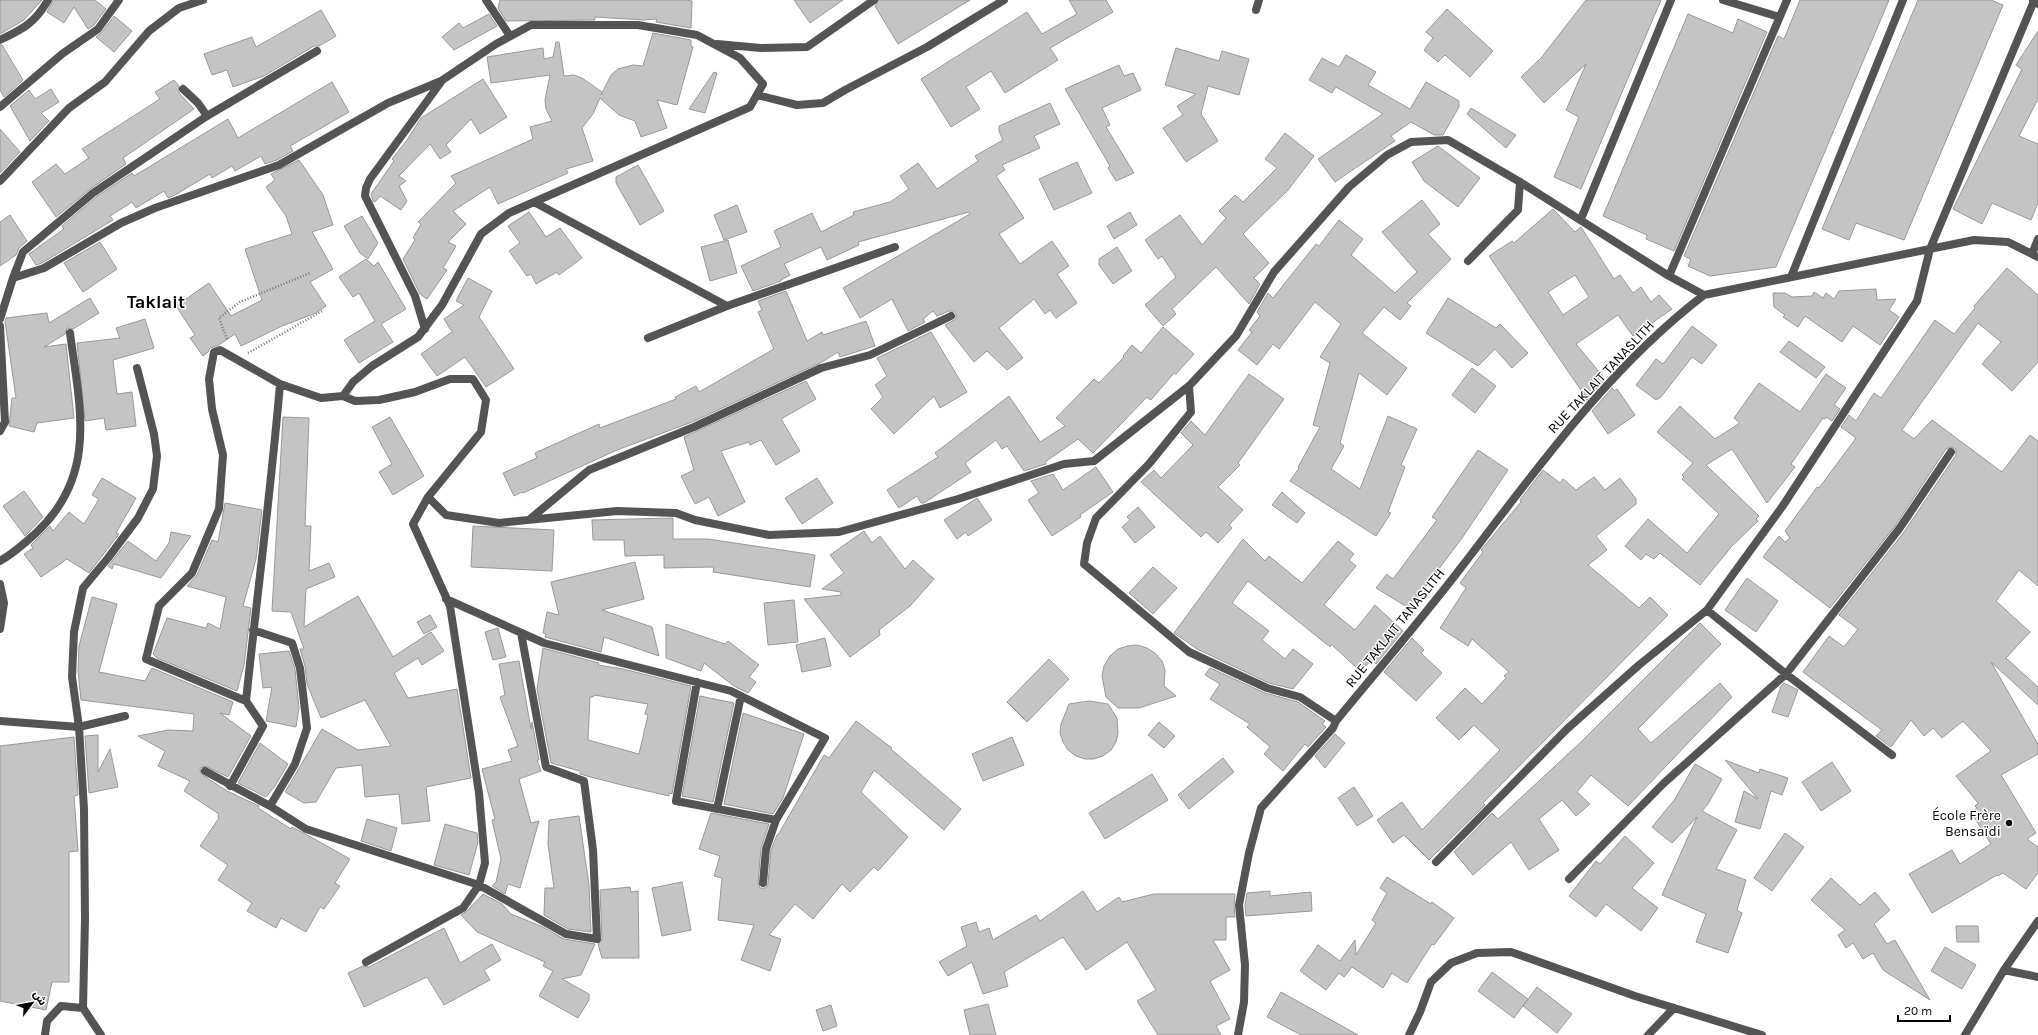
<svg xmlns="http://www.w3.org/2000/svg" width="2038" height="1035" font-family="Karla,'Noto Sans Arabic',sans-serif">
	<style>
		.building { fill: #c4c4c4; stroke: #989898; fill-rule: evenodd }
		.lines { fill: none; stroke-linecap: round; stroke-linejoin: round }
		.path { stroke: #767676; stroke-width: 2.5; stroke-dasharray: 1 2; stroke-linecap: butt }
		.service { stroke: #545454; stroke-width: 8 }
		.minor { stroke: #545454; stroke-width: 8 }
		.tertiary { stroke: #545454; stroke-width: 8 }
		.poi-dot { fill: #000; stroke: #fff; stroke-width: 1.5 }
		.labels { text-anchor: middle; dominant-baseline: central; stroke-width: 3; stroke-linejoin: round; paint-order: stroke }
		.street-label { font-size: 14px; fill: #000; stroke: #fff }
		.poi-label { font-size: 14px; fill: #000; stroke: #fff; text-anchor: end }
		.district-label { font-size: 18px; font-weight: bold; fill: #000; stroke: #fff }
	</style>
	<rect width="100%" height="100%" fill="#fff"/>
	<path class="building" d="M0,0H42L24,20L0,34Z
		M53,0H95L106,9L94,25L88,29L74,7L64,23L47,12Z
		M500,0H686L692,1L691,28L656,22L657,19L644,20L595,17V20L506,21L498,8Z
		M794,0H843L810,23Z
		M879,0H970L898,44L875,6Z
		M1069,0H1106L1113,12L1050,48L1058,60L1005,93L991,71L966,87L980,109L951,127L921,79L1027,12L1042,34L1077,14Z
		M1586,0H1661L1581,189L1554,177L1579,117L1566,110L1586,64L1544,103L1521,77L1541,58Z
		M1800,0H1889L1776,267L1710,276L1688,266L1691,259L1684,256L1778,36L1784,39Z
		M1918,0H1991L2003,5L1904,240L1856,223L1849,240L1822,229Z
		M1447,9L1493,51L1470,77L1445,55L1438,62L1424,50L1433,38L1426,32Z
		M321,10L336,36L319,46H314L264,76L233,87L227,70L212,75L204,54L252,37L256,47Z
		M489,14L497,26L454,50L442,37L459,23L463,28Z
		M1688,14L1733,33L1738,19L1767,32L1674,251L1646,239L1647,235L1603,216Z
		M114,16L132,31L114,52L96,37L102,32Z
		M2038,31V99L2019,136L2038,144V203L2031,220L1992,203L1982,224L1953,209L2022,69L2016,65Z
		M653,33L691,40V46L693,47L677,105L657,100L667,128L641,137L635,121L619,115L600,98L593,114L582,128L593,161L566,169L568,173L498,204L490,187L453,211L466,224L448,242L456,246L443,268L447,270L427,299L420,294L403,259L415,240L413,238L421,224L418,222L456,183L451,176L533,139L530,127L552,121L546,109L545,100L550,75L491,83L487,57L543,48L544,59L553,57L556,42H559L564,76L574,75L582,78L602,92L601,95L611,75L618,69L633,65L643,66Z
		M0,45H2L23,80L4,97L0,90Z
		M1176,48L1219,61L1222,51L1249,59L1239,95L1208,86L1201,114L1218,141L1186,162L1163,128L1183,115L1177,106L1196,94L1165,85Z
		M1346,55L1376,72L1368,85L1410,109L1426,82L1459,101V107L1443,135H1434L1411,122L1391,136L1395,141L1335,182L1318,159L1383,114L1336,87L1332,93L1309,80L1322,58L1339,67Z
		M1119,65L1124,76L1133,73L1141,90L1102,108L1110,125L1106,127L1134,173L1116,181L1108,168L1110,166L1065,89Z
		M714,72L717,73L705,113L689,109Z
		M483,79L507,117L480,134L471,119L446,145L451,152L440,159L430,144L399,176L406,181L399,186L407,201L401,210L380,196L375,202L373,201L371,194L394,161L392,159L407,140L421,118Z
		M174,80L179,86V93L194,109L123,158L126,164L90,189L56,217L32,182L56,164L65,174L89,158L82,149L160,99L155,92Z
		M332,82L349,112L290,146L293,151L277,160L265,164L261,156L235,171L232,166L212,178L210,174L175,195L168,198L164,191L136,208L132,202L110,216L113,220L42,263L36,265L29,254L64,229L62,226L96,197L132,173L134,176L228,119L238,138Z
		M51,89L59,102L41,113L49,121L30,141L10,106L29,90L35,99Z
		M1050,103L1060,124L1034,136L1040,148L1002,165L1005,170L996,176L1024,218L999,234L1020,264L1052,241L1069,266L1057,274L1077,303L1056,318L1050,310L1045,314L1034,299L999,328L1023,358L1007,370L987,351L974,362L945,325L956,319V314L954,311H949L937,316L933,311L923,319L925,322L908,331L892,299L860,318L843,288L970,214L969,212L858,242L859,245L827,260L821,247L784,264L790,275L781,280V281L753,291L741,266L781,247L774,231L812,213L821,232L854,215L853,212L890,202L909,189L900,176L918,163L937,189L978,161L975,156L1003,140L999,131V126Z
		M1471,108L1516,135L1506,148L1467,114Z
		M0,129L20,152L0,173Z
		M1285,133L1314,156L1288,190L1243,234L1269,263L1254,278L1260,284L1249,304L1216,267L1172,309L1176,314L1163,326L1145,305L1176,277L1162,256L1158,259L1145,240L1180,215L1202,245L1226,218L1219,211L1235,195L1243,202L1277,168L1265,159Z
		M1438,146L1480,178L1458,207L1424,181L1412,162Z
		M299,160L323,195L333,225L312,232L333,269L310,282L326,306L316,313L282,326L241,346L235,334L219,345L210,348L208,352L203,356L190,338L195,335L176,306L209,283L231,316L262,300L245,249L292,234L286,216L266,187L275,180L271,174Z
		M1077,162L1092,193L1054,210L1039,179Z
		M638,165L664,211L640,225L616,183V177Z
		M1422,200L1440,224L1428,234L1451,259L1407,303L1411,306L1400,320L1384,307L1362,333L1407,368L1387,395L1359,373L1340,443L1344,446L1331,469L1360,489L1388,416L1417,429L1401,465L1405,467L1388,512L1391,513L1376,536L1290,481L1299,468L1298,467L1320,427L1313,425L1330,363L1320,357L1341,324L1315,302L1279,349L1273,344L1257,365L1238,350L1252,332L1249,330L1260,316L1257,312L1268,293L1273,298L1316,244L1319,246L1339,220L1363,239L1351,255L1395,293L1417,272L1382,232Z
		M737,205L747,232L724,240L714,215Z
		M1553,209L1575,232L1581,227L1614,279L1620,275L1633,293L1641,287L1651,302L1659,295L1672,309L1633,336L1618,315L1576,344L1605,379L1585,402L1587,399L1489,256L1512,241L1514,243ZM1575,275L1589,297L1563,315L1548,292Z
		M529,212L546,237L560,228L582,258L559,275L557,272L536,284L531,274L527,276L509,251L520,243L508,226Z
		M1130,212L1137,225L1114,239L1107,226Z
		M10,215L27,241L19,248L16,255L0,266V222Z
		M362,216L378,243L368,259L360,253L344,226Z
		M728,240L737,273L710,281L701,247Z
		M100,242L117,269L83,292L64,263Z
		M1117,247L1132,271L1113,284L1099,265V259Z
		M366,259L374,266L378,262L406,309L381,324L393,342L359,363L344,340L375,321L359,293L353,297L339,277Z
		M2007,268L2038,295V362L2012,391L1982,364L2001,342L1978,323L1902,430L1914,439L1932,420L2002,472L2030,435L2038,441V586L2019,570L1996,601L2030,632L2006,658L2038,687V705L1991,662L2038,744V754L2001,775L2036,833L2027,839L2038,847V873L2026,889L2003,873L1998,876L1997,875L1932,913L1909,874L1952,850L1960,864L1991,844L1971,812L1977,808L1975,806L1978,803L1956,776L1991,751L1963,721L1942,738L1933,728L1924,736L1911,720L1891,747L1876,736L1882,730L1803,672L1829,636L1844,647L1858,629L1839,615L1904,532L1956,455V449L1951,447L1946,449L1895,526L1830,608L1763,557L1779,536L1785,542L1790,538L1785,531L1817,487L1819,488L1856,438L1841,427L1849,415L1856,421L1874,393L1881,398L1935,320L1954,334L1975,308L1974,306Z
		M468,278L492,291L479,317L514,369L486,387L465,357L437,376L421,354L452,332L444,319L464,305L456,301Z
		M1876,289L1877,300L1896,299L1889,310L1899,317L1880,345L1853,326L1842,342L1805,316L1798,327L1783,317L1785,315L1774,307L1773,293H1785L1792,297L1812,296L1814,292L1823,298L1826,293L1834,299L1839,291Z
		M786,291L807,341L822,332L823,335L866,321L875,346L840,357L838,352L822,362L692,422L617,450L523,493L522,492L514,496L503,473L537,458L535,453L599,424L600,428L676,399L675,397L696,386L699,392L774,349L758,312L762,310L758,301Z
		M90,298L99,313L73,329L67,328L65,334L44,347L66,344L74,418L37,423L34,432L9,426L12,398H16L5,321L6,318L47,313L49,323Z
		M1448,298L1496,328L1500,324L1528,353L1512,368L1495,349L1478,366L1426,333Z
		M145,319L154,348L113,360L117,394L132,392L136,426L106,430L104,418L85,421L77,343L120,338L116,328Z
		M1692,326L1717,345L1702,364L1692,357L1661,397L1656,400L1636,385L1656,359L1663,364Z
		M1163,327L1194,354L1176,374L1174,373L1151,400L1147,397L1093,453L1078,439L1045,462L1046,464L1024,471L1007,446L1002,449L996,440L965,463L971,472L924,503H921L917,496L899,508L887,490L938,457L935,453L1009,396L1040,442L1065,426L1056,418L1094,379L1099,383L1124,357L1123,356L1132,345L1141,353Z
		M931,332L967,392L940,408L934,396L894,434L871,409L883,397L875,385L887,376L877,358Z
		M1789,341L1825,367L1816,378L1780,352Z
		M1472,368L1496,386L1475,413L1452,395Z
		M1249,374L1284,399L1238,463L1240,465L1218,487L1243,510L1229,525L1232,528L1218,543L1206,532L1201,537L1141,482L1154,470L1161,478L1193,445L1181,433L1191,421L1205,435Z
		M1826,374L1846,388L1834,405L1840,409L1832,421L1826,417L1825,419L1823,418L1791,464L1795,467L1767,503L1732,449L1706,465L1759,516L1756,519L1758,521L1732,546L1700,585L1660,553L1654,559L1646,554L1641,560L1625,546L1648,519L1687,553L1719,514L1682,479L1684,477L1682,475L1693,463L1657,432L1680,406L1715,439L1740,423L1734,418L1759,383L1800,412Z
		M806,381L816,399L781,419L800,451L776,465L761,440L750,445L749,442L721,451L745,502L718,516L709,497L695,504L681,476L694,470L684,437Z
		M1612,388L1614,391L1617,389L1635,415L1608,434L1592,411Z
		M283,417L309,418L305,526H311L309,571L329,563L335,577L306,589L304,627L358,596L393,657L431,632L444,651L422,665L418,658L394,673L408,698L457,689L471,778L426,787L430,821L402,824L399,794L365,797L362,765L336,768L316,802L304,803L285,792L322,729L358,750L391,746L365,700L321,718L307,684L305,666L300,649H304L291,612L272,611Z
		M390,417L424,476L393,495L379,472L392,464L372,427Z
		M1478,450L1508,470L1462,538L1417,598L1419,600L1412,610L1376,588L1387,574L1393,579L1437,520L1432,517Z
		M1096,467L1113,492L1080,515L1081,517L1052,536L1028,500L1039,493L1031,481L1053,474L1063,490Z
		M1543,470L1560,483L1563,479L1576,490L1594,477L1605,490L1620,478L1636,499V504L1596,536L1607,550L1588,565L1639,608L1650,597L1668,615L1483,803L1485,805L1429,860L1404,835L1393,843L1377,820L1402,802L1422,830L1500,750L1474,725L1459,740L1436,718L1465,688L1482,704L1506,678L1504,676L1509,672L1472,639L1468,646L1440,628L1466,588L1460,583L1483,552L1481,550L1521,502L1520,500Z
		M102,478L136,498L116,533L119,534L89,573L67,559L41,577L24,554L33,548L31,545L50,526L53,531L69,512L84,524L99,499L92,495Z
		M817,478L833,503L802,524L785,498Z
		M24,491L43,517L25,536L3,506Z
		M1282,492L1305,513L1297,523L1272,505Z
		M977,498L992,520L968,536L966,532L957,539L944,520Z
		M225,503L262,510L256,559L243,606L251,608L244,665L237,691L157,658L153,654L167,618L206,628L208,623L220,629L226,597L187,586L197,575L212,540L218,542Z
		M1138,507L1155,527L1135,543L1122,527L1130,520L1127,517Z
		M673,518V539H708L815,555L810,587L713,572L714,567L664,568V555L625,556L624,540H593L592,520Z
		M473,526L554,530L552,571L471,567Z
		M864,531L872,543L880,536L905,569L913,560L934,579L910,606L879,630L880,635L850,657L804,599L841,595V592L822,589L844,573L830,555Z
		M171,532L191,536L161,578L114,564L112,569L108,566L128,541L156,561L169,543Z
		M1243,539L1265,561L1269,556L1302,583L1338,541L1354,554L1349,560L1356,566L1324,605L1355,630L1375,605L1403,631L1376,664L1372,660L1360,671L1331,644L1330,647L1248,581L1232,603L1269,631L1262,640L1285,659L1293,649L1313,664L1293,689L1269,683L1197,649L1174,633Z
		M635,562L644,599L602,610L652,627L659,656L604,637L601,652L545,637L546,634L543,633L547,612L559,615L551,582Z
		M1153,567L1177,588L1153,614L1129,593Z
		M1747,578L1778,601L1756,632L1725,610Z
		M92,597L117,604L99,672L145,681L152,668L233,702L229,715L220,713L251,736L228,777L205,766L200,768L201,774L227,791L259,806L258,808L291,829L292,827L311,837L350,859L335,883L340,886L324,909L320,907L306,932L281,918L276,928L247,911L252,903L218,880L228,865L200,846L219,818L218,817L219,814L184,791L190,781L158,766L165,751L138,736L168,730L193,731L194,714L81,700L78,671L79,646Z
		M794,600L798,642L768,645L764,603Z
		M430,615L437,627L424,634L417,622Z
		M1700,623L1721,644L1638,729L1651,743L1720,683L1732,697L1628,806L1591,775L1577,792L1590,804L1576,816L1562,800L1539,819L1559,850L1529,870L1511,842L1473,875L1454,852L1492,813L1498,819L1582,741Z
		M666,624L725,644L728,641L759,665L749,677L756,682L748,693L734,686L704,663L701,671L666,658Z
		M498,628L506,657L493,660L485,632Z
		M825,638L831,666L802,672L796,645Z
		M1412,638L1424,650L1421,653L1442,673L1416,701L1384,672Z
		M1137,645L1147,648L1155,653L1162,661L1165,670L1164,686L1176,696L1139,708H1118L1106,697L1102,676L1104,666L1110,656L1118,649L1127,646Z
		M543,648L599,663L598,665L623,669L691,686L672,794L669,793V796L622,785L587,776L580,774V771L551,763L537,689ZM594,695L648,704L645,714L648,715L639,754L588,740L590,697H593Z
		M289,651L295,669L299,708L296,727L266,721L272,687L263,688L259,654Z
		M1049,659L1069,679L1027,722L1007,702Z
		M519,661L531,729L532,722L539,760H537L541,771L519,779L531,823L539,821L520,888L508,884L505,894L492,886L496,882L501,859L492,820L495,819L482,769L512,761L508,750L518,746L500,697L505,695L499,664Z
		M1210,668L1265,693L1298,702L1325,721L1322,724L1326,727L1308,747L1305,744L1283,771L1264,754L1270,747L1247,727L1250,724L1210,699L1220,684L1205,675Z
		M1784,683L1798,690L1788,717L1772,712L1781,686Z
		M700,696L734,703L713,802L682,796Z
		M1089,701L1108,704L1117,718L1118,733L1116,742L1111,750L1103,756L1094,759H1085L1076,756L1068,750L1063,742L1060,733L1061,724L1069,704Z
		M743,713L804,734L783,798L773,814L724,804Z
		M856,721L892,748L891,749L961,809L944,830L874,770L861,792L908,837L878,871L874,867L850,892L842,884L813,919L795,904L769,935L781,939L770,971L741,960L754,925L718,920L722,878L714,876L720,856L699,849L711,813L769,824L761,848L758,883L760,888H766L768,883L771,850L777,835H778L824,755L829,758Z
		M1159,722L1175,736L1164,748L1148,735Z
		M1335,734L1345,743L1325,768L1315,756Z
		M98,735V772L110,749L118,787L89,793L85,736Z
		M74,737L78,795L74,796L78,851L69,852V982H52L46,1010L0,1001V746Z
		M1012,737L1024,765L983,781L972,754Z
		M260,743L288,764L275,786L266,797L238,783Z
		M1223,758L1234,772L1189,809L1178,795Z
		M1725,760L1759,773L1760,769L1788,778L1782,795L1771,791L1760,829L1735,822L1744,791L1758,799Z
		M1832,762L1851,791L1821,811L1802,782Z
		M1695,764L1722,779L1708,804L1702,811L1737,830L1716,869L1746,880L1737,910L1742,913L1728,953L1696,942L1706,914L1662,895L1697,817L1672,843L1652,827L1675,799Z
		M1152,774L1168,800L1105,839L1089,813Z
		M1354,787L1373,816L1357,826L1338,798Z
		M579,816L589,885L591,932L568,929L544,915L545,888H554L548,844L549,820Z
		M367,819L397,828L391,851L361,841Z
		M445,824L477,833L478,842L469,875L434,865Z
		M1785,833L1804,847L1772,891L1754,878Z
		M1625,836L1654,863L1632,888L1658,908L1641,931L1606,904L1596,917L1569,896L1596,861L1600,864Z
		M1387,877L1431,904L1432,902L1454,918L1434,945L1432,944L1407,983L1392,973L1383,988L1352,967L1344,977L1339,973L1326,990L1300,971L1318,945L1340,961L1355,940L1356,955L1376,923L1372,920L1387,893L1380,888Z
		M1831,878L1860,905L1875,892L1890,910L1874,924L1887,944L1895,940L1930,1000L1883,970L1873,953L1863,959L1853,943L1846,948L1838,935L1845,930L1811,900Z
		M682,882L691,930L662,936L652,888Z
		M630,887L631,892L638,891L639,958H602L598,944L602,939L600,890Z
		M1083,891L1097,912L1119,897L1122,902L1154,894H1235L1234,905L1235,917H1226V940H1213L1230,970L1210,981L1230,1019L1216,1026L1221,1035H1158L1137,1001L1156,990L1127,942L1086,970L1063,937L1004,972L1008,986L983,994L972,962L948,976L939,962L967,946L961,927L976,922L979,932L989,928L993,940L1036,915L1040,921Z
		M1270,891V896L1311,892L1312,911L1246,916L1245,905L1247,893Z
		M483,894L502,904L511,914L543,927L564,939L595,944L581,975L562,979L589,994V1000L578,1018L539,996L553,971L543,966L545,962L477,932L461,915L467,911Z
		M1956,926H1978L1979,942H1957Z
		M444,928L460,963L492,944L501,960L484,970L490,980L444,1005L427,977L364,1007L348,973L363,966L369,967Z
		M1945,947L1976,965L1962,989L1931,971Z
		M1492,972L1528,999L1514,1018L1478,991Z
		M1537,987L1572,1014L1557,1033L1523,1006Z
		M1281,992L1308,1007L1358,1035H1301L1267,1017Z
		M988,1004L996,1035H970L964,1010Z
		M831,1005L837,1026L823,1031L816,1010Z"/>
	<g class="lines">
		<path class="path" d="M227,339L219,318L240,302L310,273
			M248,353L324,310"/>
		<path class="service" d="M183,89L198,103L207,116"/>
		<path class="minor" d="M486,0L510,36
			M1723,0L1779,17
			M1256,10L1259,0
			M0,40C23,29 35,23 48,0
			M717,44L761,48L807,47L874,0
			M317,51L207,116L93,193L23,252L13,278L44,268L121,223L155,208L279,165L388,103L441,81L496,44L531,25H638L697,35L740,58L763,84L750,107L509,213L481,234L442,305L418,337L372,366L353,382L343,396L355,401L379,400L415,392L450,379H473L486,400L481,432L428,497L446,515L499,523L617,511L676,513L695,520L769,535L839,532L958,499L1064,464L1094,461L1189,386L1236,336L1274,272L1349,187L1387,155L1411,142L1448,140L1520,182L1669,276L1704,295L1974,240L2008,242L2038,257
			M757,95L797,105L823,103L845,90L927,47L1004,0
			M0,107L62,54L98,29L119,0
			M0,181L69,108L105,82L149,31L179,8L203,0
			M534,202L727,306L895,247
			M1581,219L1671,0
			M2032,254L2038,239
			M1468,261L1518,210L1520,182
			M1669,276L1787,0
			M1791,277L1903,0
			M0,319L13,278
			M0,326L5,422L0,431
			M425,329L415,296L365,196L366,188L370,179L441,82
			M648,338L727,306
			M280,384C271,490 257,595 246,701L146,659L159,606L192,573L219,509L223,455L212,409L209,379L214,352L220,350L280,384L321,398L343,396
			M1189,386L1191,412L1149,464L1096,518L1087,543L1084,564L1189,652L1267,688L1300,697L1336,721
			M530,519L589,470L694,427L821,368L870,355L951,316
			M0,561C14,553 24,544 36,533C98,475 80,408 70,333
			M0,584L4,603L0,629
			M446,599L544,643L731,691L825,738L776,820L676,801L697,682
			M1707,610L1786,674L1892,755
			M253,630L292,643L300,668L307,728L295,764L270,806
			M0,721L79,727L125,716
			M205,771L270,806L306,829L479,885L566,934L597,939L593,850L584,781L546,767L521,633
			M230,786L263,726L246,701
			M717,809L741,696
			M1436,862L1567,729L1639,665L1707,610L1782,507L1917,301L1930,249L2034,1
			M1569,879L1664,783L1786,674L1899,529L1951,452
			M763,883L766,849L776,820
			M366,962L463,908L479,885L485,863L479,793L450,606L413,524L428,497
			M2004,970L2038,977
			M83,1008L85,919L84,809L79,727L72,677L74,632L83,588L108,558L138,518L153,489L157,456L154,434L137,368
			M45,1035L47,1021L61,1006L83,1008L101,1035
			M1238,1035L1244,1002L1245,965L1239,905L1249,853L1261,808L1333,728L1336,721C1377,671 1420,621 1460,569C1534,473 1606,370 1704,295
			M1409,1035L1420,1012L1431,982L1451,963L1477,953L1511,952L1635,996L1762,1035
			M1648,1035L1674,1008
			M1965,1035L2004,970L2038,921"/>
		<path class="tertiary" d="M2033,0L2038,4"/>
	</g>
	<circle class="poi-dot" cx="2009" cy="823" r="4"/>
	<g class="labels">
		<g class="street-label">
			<text transform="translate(1601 377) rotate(-47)">RUE TAKLAIT TANASLITH</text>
			<text transform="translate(1395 628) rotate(-51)">RUE TAKLAIT TANASLITH</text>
		</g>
		<g class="poi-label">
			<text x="2001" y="815">École Frère<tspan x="2001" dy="16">Bensaïdi</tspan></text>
		</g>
		<g class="district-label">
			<text x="156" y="302">Taklait</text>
		</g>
	</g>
	<g transform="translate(32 1003) rotate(58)" stroke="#ffffff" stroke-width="3" paint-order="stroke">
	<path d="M0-3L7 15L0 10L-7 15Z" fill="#000000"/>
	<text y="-6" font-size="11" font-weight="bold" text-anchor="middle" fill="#000000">ش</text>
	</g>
	<path d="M1898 1015v6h52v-6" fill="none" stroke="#000000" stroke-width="2"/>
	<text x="1904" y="1015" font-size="12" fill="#000000" stroke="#ffffff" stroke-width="3" paint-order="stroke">20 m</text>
</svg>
